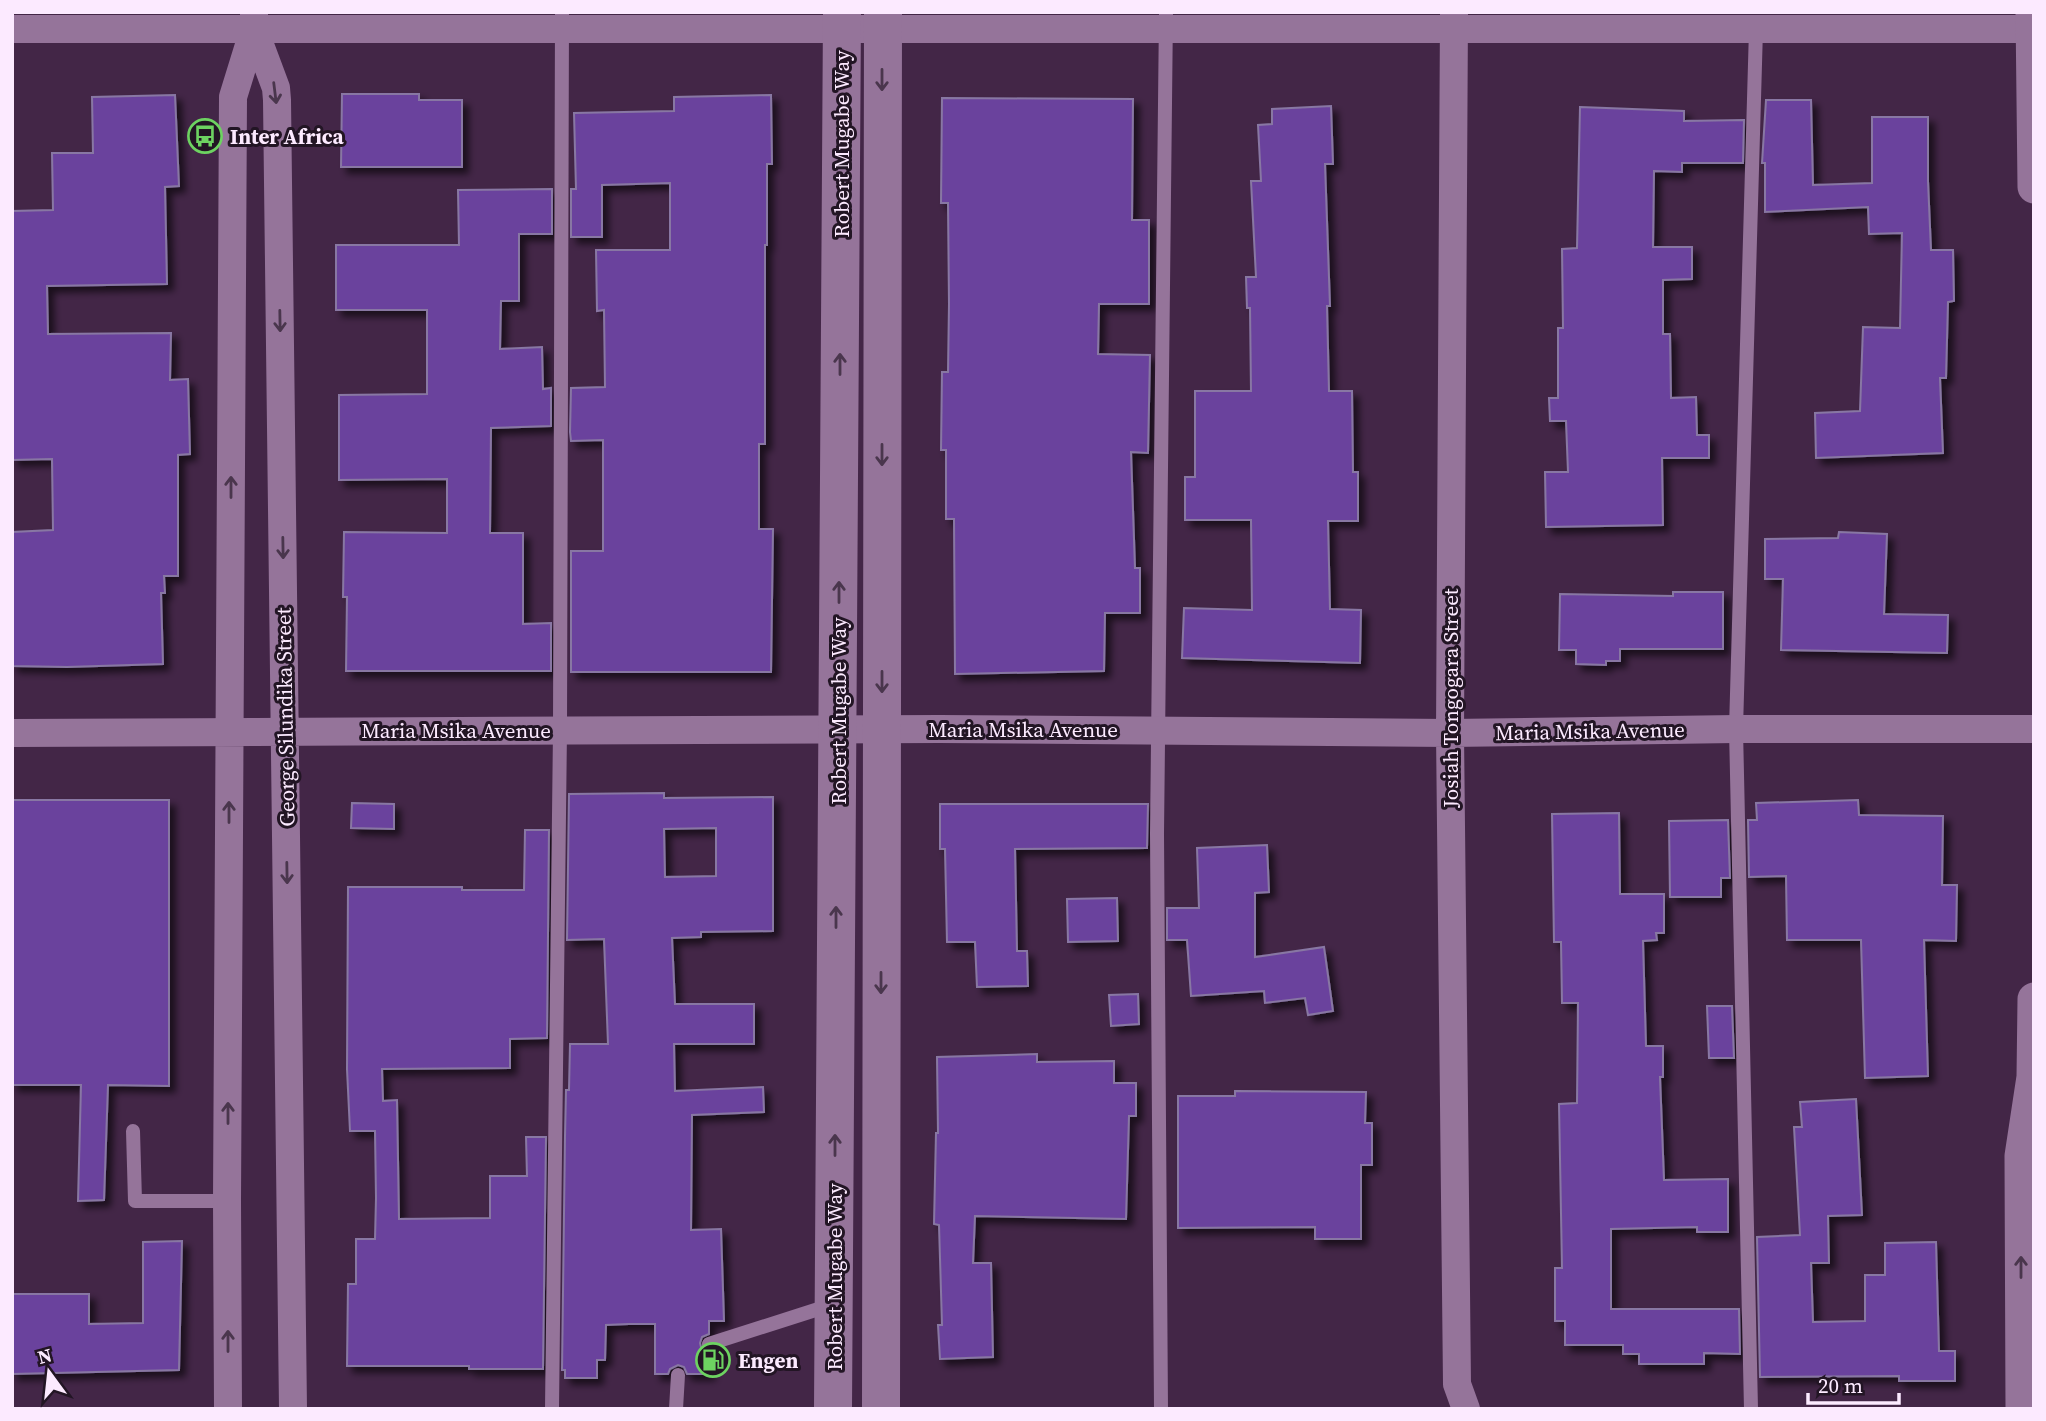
<svg xmlns="http://www.w3.org/2000/svg" width="2046" height="1421" font-family="'Source Serif 4',serif">
	<style>
		.building { fill: #6b439d; stroke: #8877a3; stroke-width: 2; fill-rule: evenodd; filter: url(#shadow) }
		.lines { fill: none; stroke-linecap: round; stroke-linejoin: round }
		.service { stroke: #95749a; stroke-width: 14 }
		.minor { stroke: #95749a; stroke-width: 28 }
		.tertiary { stroke: #95749a; stroke-width: 33 }
		.secondary { stroke: #95749a; stroke-width: 38 }
		.oneway { stroke: #4a364d }
		.labels { text-anchor: middle; dominant-baseline: central; stroke-width: 6; stroke-linejoin: round; paint-order: stroke }
		.poi-label { font-size: 21px; font-weight: bold; fill: #fceaff; stroke: #221524; text-anchor: start }
		.street-label { font-size: 21px; fill: #fceaff; stroke: #221524 }
	</style>
	<defs>
		<filter id="shadow"><feDropShadow dx="6" dy="6" stdDeviation="3.5" flood-color="#0009"/></filter>
	</defs>
	<rect width="100%" height="100%" fill="#432647"/>
	<path class="building" d="M342,94H419V100H462V167H341Z
		M175,95L179,186L165,187L167,284L47,286L48,334L171,333L170,380L188,379L190,454L178,455V576H164L165,593H161L163,664L67,667L12,666V532L53,530L52,459L12,460V211L53,210L52,153H93L92,97Z
		M771,95L772,164H767V245H765V444H759V529H773L771,672H571V551H603V440L571,441L570,432L571,388L605,387L604,310L597,311L596,250H670V183L602,185V237H571V189H576L574,113L674,111V97Z
		M942,98L1133,99L1132,220H1149V304H1099L1098,354L1150,355L1148,453L1131,452L1135,568H1140V613H1105L1104,671L955,674L954,519H946V450H941L942,372H948L949,304L948,203H941Z
		M1766,100H1811L1813,185L1872,183V117H1928V181L1931,250H1953L1954,301L1948,302L1946,378H1940L1943,453L1816,458L1815,413L1860,411L1863,327L1900,328L1902,233L1869,234L1868,207L1765,212V163H1762Z
		M1331,106L1333,164H1325L1330,306H1327L1329,391H1352L1353,472H1358V521H1328L1330,609L1361,610L1360,663L1182,658L1184,608L1252,610L1251,520H1185V477H1195V391H1251L1250,308H1247L1246,277H1256L1251,181H1261L1258,125L1272,124V109Z
		M1580,107L1684,111V121L1744,120L1743,163H1682V172L1654,171L1653,247H1692V279L1663,280V334H1670L1671,398L1696,397L1697,435H1709V458H1662L1663,525L1546,527L1545,472H1568L1566,421H1550L1549,398H1558V328H1563L1562,249L1577,248Z
		M552,189V234H519V301H501L500,349L542,347L543,389L551,388V426L491,428L490,533H523V624L551,623V671H346L347,597H343L344,532L447,533V479L339,480V395L427,394V310H336V245H459L458,190Z
		M1839,532L1887,534L1884,614L1948,615L1947,653L1781,650L1783,579H1765V539L1838,538Z
		M1673,592H1723V649H1620V661H1606V665L1576,664V650H1559L1560,594L1673,596Z
		M664,793V798L773,797V931L701,932V937L672,938L675,1004H754V1044H674L675,1091L763,1087L764,1112L692,1115L691,1230L721,1229L724,1321H709V1334L702,1337L700,1343L702,1351L709,1353V1374H687L684,1367L678,1365L670,1369L668,1374H655V1324H629L606,1325L605,1360H597V1378H565V1370H562L565,1136L566,1090H569L570,1044H608L604,939L567,940L569,794ZM716,828V876L665,877L664,829Z
		M12,800H169V1086L108,1085L104,1200L78,1201L81,1085H12Z
		M1858,800L1859,815L1943,816L1942,885H1957L1956,941L1924,940L1928,1076L1865,1078L1861,940H1787L1786,876L1749,877L1748,820H1757L1756,803Z
		M352,803L394,804V829L351,828Z
		M940,804H1148L1147,848L1015,849L1017,951H1027L1028,986L977,987L975,942H947L945,849H940Z
		M1619,813L1620,894H1664V933H1656L1657,940L1643,941L1646,1046H1663V1077H1660L1664,1180L1728,1179V1232H1697V1227L1611,1229V1309H1739L1740,1354L1704,1353V1364H1639V1354H1623V1345H1565V1321H1555V1268H1562L1559,1104L1577,1103L1578,1003H1562L1561,942H1554L1552,814Z
		M1728,820L1730,878H1721V897H1670L1669,821Z
		M525,830H549L547,1038L510,1039V1068L382,1069L383,1101L397,1100L399,1219L490,1218V1176H527L526,1137H546L543,1369H469V1366H347L348,1284H356V1239H375L376,1198L375,1131H350L347,1069L348,887H462V890H524Z
		M1267,845L1269,892L1255,893V957L1324,947L1333,1011L1308,1015L1305,998L1265,1003L1264,991L1191,996L1187,940H1167V908H1199L1197,848Z
		M1117,898L1118,941L1068,942L1067,899Z
		M1138,994L1139,1024L1111,1026L1109,995Z
		M1707,1006H1732L1734,1058H1709Z
		M1037,1054V1062L1114,1061V1083H1136V1116H1129L1126,1219L975,1216L973,1263H991L993,1357L940,1359L938,1325H942L939,1225L934,1224L936,1133H938L937,1057Z
		M1235,1091L1366,1092L1365,1123H1372V1165H1361V1239H1315V1227L1178,1228V1096H1235Z
		M1856,1099L1862,1215L1828,1216L1829,1263H1811L1813,1322L1865,1321V1275H1885V1243L1936,1242L1939,1351H1955V1381H1899V1376L1760,1377L1757,1237L1800,1235L1794,1127H1802L1800,1102Z
		M182,1241L179,1370L12,1374V1294H89V1324L143,1323V1242Z"/>
	<g class="lines">
		<path class="service" d="M133,1131L135,1201H227
			M709,1344L831,1305
			M552,1409L560,730L562,12
			M676,1409L678,1375
			M1161,1409L1157,834L1166,12
			M1751,1409L1736,729L1756,29"/>
		<path class="minor" d="M1454,12L1450,733L1457,1384L1466,1409
			M12,29H2034
			M254,29L276,88L277,100L293,1409
			M12,733L939,729L1450,733L1736,729H2034
			M228,1409L227,1201L233,97L254,29V12"/>
		<path class="tertiary" d="M2032,12L2034,187
			M2022,1409L2021,1156L2033,1077L2034,999"/>
		<path class="secondary" d="M833,1409L842,12
			M881,1409L883,12"/>
	</g>
	<defs><path id="oneway-shaft" d="M-6 0H5M1.5-3L5.5 0L1.5 3" fill="none" stroke-width="1.6" stroke-linecap="round" stroke-linejoin="round" transform="scale(1.75)"/></defs>
	<g class="oneway">
		<use href="#oneway-shaft" transform="translate(882 80) rotate(90)"/>
		<use href="#oneway-shaft" transform="translate(275 93) rotate(83)"/>
		<use href="#oneway-shaft" transform="translate(280 321) rotate(89)"/>
		<use href="#oneway-shaft" transform="translate(840 364) rotate(-90)"/>
		<use href="#oneway-shaft" transform="translate(882 455) rotate(90)"/>
		<use href="#oneway-shaft" transform="translate(231 487) rotate(-90)"/>
		<use href="#oneway-shaft" transform="translate(283 548) rotate(89)"/>
		<use href="#oneway-shaft" transform="translate(839 592) rotate(-90)"/>
		<use href="#oneway-shaft" transform="translate(882 682) rotate(90)"/>
		<use href="#oneway-shaft" transform="translate(229 812) rotate(-90)"/>
		<use href="#oneway-shaft" transform="translate(287 873) rotate(89)"/>
		<use href="#oneway-shaft" transform="translate(836 917) rotate(-90)"/>
		<use href="#oneway-shaft" transform="translate(881 983) rotate(90)"/>
		<use href="#oneway-shaft" transform="translate(228 1113) rotate(-90)"/>
		<use href="#oneway-shaft" transform="translate(835 1145) rotate(-90)"/>
		<use href="#oneway-shaft" transform="translate(2021 1267) rotate(-90)"/>
		<use href="#oneway-shaft" transform="translate(228 1341) rotate(-90)"/>
	</g>
	<defs>
		<g id="bus-ring" transform="scale(1.75)"><circle r="9.5" fill="#221524" stroke="#6dd361" stroke-width="1.5"/><path d="M-5-6H5V4H4V6H2V4H-2V6H-4V4H-5ZM-3.5-4V0h7V-4ZM-3.5 1.2v1.5H-2V1.2ZM2 1.2v1.5H3.5V1.2Z" fill="#6dd361"/></g>
		<g id="fuel-ring" transform="scale(1.75)"><circle r="9.5" fill="#221524" stroke="#6dd361" stroke-width="1.5"/><path d="M-5.5-6h7V0h2V4h1.3V-2.5L3-4.5l.8-.8L6-3V5H2.5V1h-1V6h-7ZM-4.2-4.7v3.2H.2V-4.7Z" fill="#6dd361"/></g>
	</defs>
	<g fill-rule="evenodd">
		<use href="#bus-ring" x="205" y="136"/>
		<use href="#fuel-ring" x="713" y="1360"/>
	</g>
	<g class="labels">
		<g class="poi-label">
			<text x="230" y="136">Inter Africa</text>
			<text x="738" y="1360">Engen</text>
		</g>
		<g class="street-label">
			<text transform="translate(841 144) rotate(-90)">Robert Mugabe Way</text>
			<text transform="translate(1450 698) rotate(-90)">Josiah Tongogara Street</text>
			<text transform="translate(838 711) rotate(-90)">Robert Mugabe Way</text>
			<text transform="translate(285 717) rotate(-91)">George Silundika Street</text>
			<text x="1023" y="729">Maria Msika Avenue</text>
			<text x="456" y="730">Maria Msika Avenue</text>
			<text transform="translate(1590 731) rotate(-1)">Maria Msika Avenue</text>
			<text transform="translate(834 1277) rotate(-90)">Robert Mugabe Way</text>
		</g>
	</g>
	<rect width="2046" height="1421" fill="none" stroke="#fceaff" stroke-width="28"/>
	<g transform="translate(49 1372) rotate(345)" stroke="#221524" stroke-width="5" paint-order="stroke">
	<path d="M0-5L12 26L0 18L-12 26Z" fill="#fceaff"/>
	<text y="-10" font-size="19" font-weight="bold" text-anchor="middle" fill="#fceaff">N</text>
	</g>
	<path d="M1808 1393v10h91v-10" fill="none" stroke="#fceaff" stroke-width="3.5"/>
	<text x="1818" y="1393" font-size="21" fill="#fceaff" stroke="#221524" stroke-width="5" paint-order="stroke">20 m</text>
</svg>
